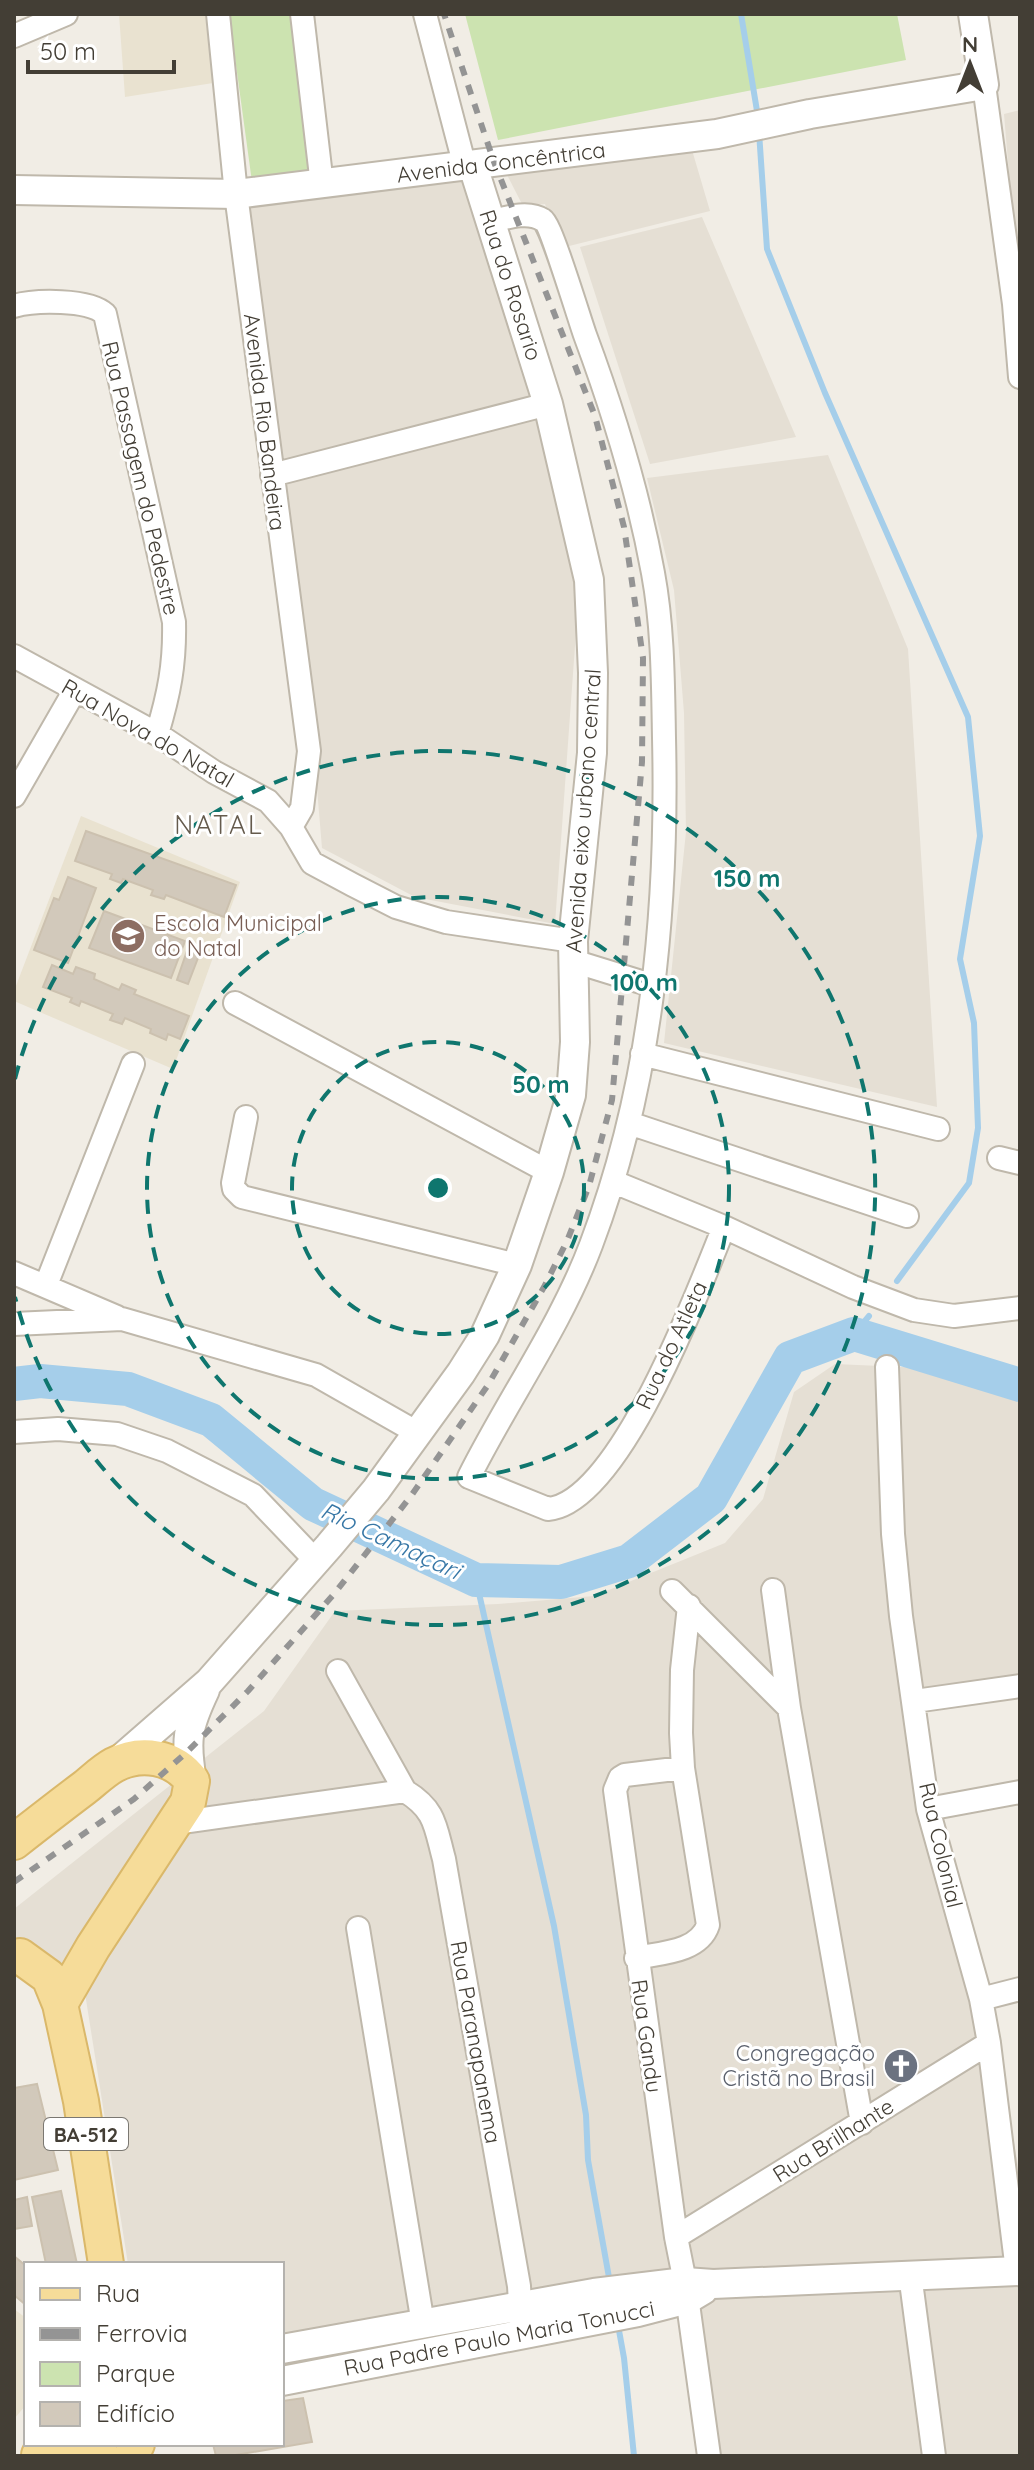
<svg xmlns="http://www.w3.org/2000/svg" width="1034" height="2470" font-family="Quicksand,sans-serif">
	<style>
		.residential { fill: #e5dfd4 }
		.education { fill: #e9e2d0 }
		.green { fill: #cce3b0 }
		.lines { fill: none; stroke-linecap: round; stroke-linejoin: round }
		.stream { stroke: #a5ceea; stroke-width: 6 }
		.river { stroke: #a5ceea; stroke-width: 34 }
		.building { fill: #d2c9bb; stroke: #ccc1af; stroke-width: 2 }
		.minor-casing { stroke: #bfb8ab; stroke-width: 26 }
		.tertiary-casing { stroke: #bfb8ab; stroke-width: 32 }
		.primary-casing { stroke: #dab86a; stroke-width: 38 }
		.minor { stroke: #fff; stroke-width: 22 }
		.tertiary { stroke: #fff; stroke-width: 28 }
		.primary { stroke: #f6dc99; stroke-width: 34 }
		.rail { stroke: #949494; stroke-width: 6; stroke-dasharray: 10 10; stroke-linecap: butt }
		.ring { fill: none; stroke: #0f766e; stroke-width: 4; stroke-dasharray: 14 10 }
		.labels { text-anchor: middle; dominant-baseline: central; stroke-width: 6; stroke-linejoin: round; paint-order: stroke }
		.shield { fill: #fff; stroke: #7b7872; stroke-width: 2 }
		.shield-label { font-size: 20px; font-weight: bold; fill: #433e35 }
		.street-label { font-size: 22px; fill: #433e35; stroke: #fff }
		.education-label { font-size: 22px; fill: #785e54; stroke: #fff; text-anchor: start }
		.worship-label { font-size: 22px; fill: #5b616d; stroke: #fff; text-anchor: end }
		.water-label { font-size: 24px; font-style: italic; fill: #3777a6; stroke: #fff }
		.quarter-label { font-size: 26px; letter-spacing: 2px; fill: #655b4d; stroke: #fff }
		.centre { fill: #0f766e; stroke: #fff; stroke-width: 4 }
		.ring-label { font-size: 24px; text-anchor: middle; font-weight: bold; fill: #0f766e; stroke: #fff; stroke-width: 6; stroke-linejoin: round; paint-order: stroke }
	</style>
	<rect width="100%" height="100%" fill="#f1ede5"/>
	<path class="residential" d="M1020,110V306L1004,114Z
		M692,150L710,211L561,248L545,204L523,206L503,167Z
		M469,173L538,398L279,462L245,202Z
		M702,217L796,437L650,464L580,247Z
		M537,414L578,604L555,924L415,897L322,848L308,681L280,481Z
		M828,455L908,649L937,1107L664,1043L686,832L684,713L674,590L647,478Z
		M835,1364L947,1369L1020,1390V1692L906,1709L991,2020L1020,2175V2456H700L672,2272L282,2342V2264H128L84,1987L14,1944V1909L264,1711L335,1611L498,1604L594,1596L725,1543L763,1499L794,1392Z"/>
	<path class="education" d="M119,14H205L213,83L125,97Z
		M81,816L240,882L173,1069L14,1001V991Z
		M14,2309L26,2318V2405L14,2419Z"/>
	<path class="green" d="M229,14H294L312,176L252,182Z
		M465,14H897L906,60L498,140Z"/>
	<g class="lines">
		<path class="stream" d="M741,14L758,117
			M759,132L767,249L825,393L968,717L980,836L960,959L974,1023L978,1128L969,1183L897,1281
			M854,1334L869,1316
			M476,1580L554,1926L586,2115L588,2160L610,2283
			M618,2325L624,2358L634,2456"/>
		<path class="river" d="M14,1384L40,1381L128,1389L211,1420L313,1504L476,1580L561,1582L629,1561L711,1498L790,1358L854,1334L1020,1385"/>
	</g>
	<path class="building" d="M86,831L236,885L224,917L166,895L164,899L151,895L153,890L123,879L121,883L110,879L112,874L75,861Z
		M68,877L96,888L68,963L34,950L54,898L59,900Z
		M104,911L185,941L171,978L89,948Z
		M189,945L201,950L188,984L177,980Z
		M52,965L73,974L76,967L95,974L94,979L119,990L122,984L136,990L134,994L189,1016L180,1039L168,1034L166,1040L150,1033L151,1029L125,1018L122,1024L110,1020L113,1014L81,1001L79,1006L70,1002L72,998L43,987Z
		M37,2084L58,2170L14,2180V2088Z
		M61,2191L77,2264H46L32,2197Z
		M27,2197L32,2226L14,2229V2200Z
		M14,2256L26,2266V2305L14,2295Z
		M303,2398L312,2442L230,2456H216L213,2444H282V2401Z"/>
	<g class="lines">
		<g class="minor-casing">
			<path id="minor" d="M218,14L236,194L309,751L302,808L291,827
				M302,14L322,185
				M425,14L465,167
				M14,36L66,14
				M984,85L1014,304L1020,377
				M489,222C505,218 528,210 543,220C551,225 579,318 585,335C614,413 638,491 653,573C663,627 663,682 664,738C668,909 652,1084 591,1245C560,1327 508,1399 469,1477L548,1509C620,1503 699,1288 724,1227
				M14,306C35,300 89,299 105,314L174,622C175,664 169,694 157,734
				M272,475L548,404
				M14,656L157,734L214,772L268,801L291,827L312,863L353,885L396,907L446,922L573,941
				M14,796L75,690
				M573,961L654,986
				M235,1003L549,1172
				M642,1054L938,1129
				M246,1117L233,1183L234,1189L242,1197L517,1265
				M629,1123L907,1216
				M999,1158L1020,1163
				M614,1182L724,1227L853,1287L914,1310L954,1316L1020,1308
				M14,1273L117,1317
				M46,1285L133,1064
				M14,1324L122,1319L316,1375L416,1432
				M887,1367L893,1534L901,1616L928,1809L981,1999L989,2043L1017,2271
				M14,1432L58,1429L117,1434L167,1451L253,1495L316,1561
				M773,1590L789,1708L862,2123
				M672,1591L789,1708
				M338,1671L405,1791
				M915,1701L1020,1686
				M683,1768L625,1775L620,1778L615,1790L676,2237L685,2282L709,2456
				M405,1791C436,1810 435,1826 444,1859L519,2286L521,2321
				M928,1809L1020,1792
				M175,1823L405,1791
				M358,1928L423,2324
				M636,1958C661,1953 699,1952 708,1925L683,1768L681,1733L682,1670L689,1606
				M981,1999L1020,1989
				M676,2237L989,2043
				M910,2274L934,2456"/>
		</g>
		<g class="tertiary-casing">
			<path id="tertiary" d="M14,190L236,194L717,134L810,114L984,85L973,14
				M115,1764L209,1682L329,1546L376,1490L461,1373L485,1335L517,1265L549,1172L571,1095L575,1042L573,941L592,753L593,673L589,580L548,404L473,166
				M192,1781C185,1740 187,1728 205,1690
				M282,2349L594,2293L685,2282L713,2284L1020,2271
				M282,2381L638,2312L688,2299L703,2290"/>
		</g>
		<g class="primary-casing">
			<path id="primary" d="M14,1842C37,1824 60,1806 84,1788C93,1781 103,1771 114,1765C141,1751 174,1756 192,1781L188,1802L93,1947L60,2004
				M20,1956L49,1977L60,2004L81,2101L106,2264
				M87,2444L99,2450L101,2456
				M39,2455L64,2444
				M131,2456L137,2444"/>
		</g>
		<use href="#minor" class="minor"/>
		<use href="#tertiary" class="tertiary"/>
		<use href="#primary" class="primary"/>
		<path class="rail" d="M14,1882L134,1799L187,1752L248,1691L334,1594L411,1496L488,1385L544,1287L567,1241L589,1186L612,1100L642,762L643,658L624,527L595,416L494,162L444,14"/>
	</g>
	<g class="ring">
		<circle cx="438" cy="1188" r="146"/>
		<circle cx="438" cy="1188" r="291"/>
		<path d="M15 1079A437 437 0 1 1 15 1297"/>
	</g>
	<defs>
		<g id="school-disc" transform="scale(1.8)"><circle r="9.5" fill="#8d6e63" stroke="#fff"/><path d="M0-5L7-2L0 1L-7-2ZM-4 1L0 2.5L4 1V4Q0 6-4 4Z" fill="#fff"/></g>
		<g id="church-disc" transform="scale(1.8)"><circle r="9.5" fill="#6b7280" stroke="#fff"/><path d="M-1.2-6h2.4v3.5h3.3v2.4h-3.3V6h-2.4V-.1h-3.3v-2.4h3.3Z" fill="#fff"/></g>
	</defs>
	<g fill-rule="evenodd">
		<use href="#school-disc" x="128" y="936"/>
		<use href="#church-disc" x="901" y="2066"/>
	</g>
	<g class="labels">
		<rect class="shield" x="44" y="2118" width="84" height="32" rx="6"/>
		<g class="shield-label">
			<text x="86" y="2134">BA-512</text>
		</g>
		<g class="street-label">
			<text transform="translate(501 162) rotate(-7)">Avenida Concêntrica</text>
			<text transform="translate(511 285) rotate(72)">Rua do Rosario</text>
			<text transform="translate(265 422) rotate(83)">Avenida Rio Bandeira</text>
			<text transform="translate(141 478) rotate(77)">Rua Passagem do Pedestre</text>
			<text transform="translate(148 733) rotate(30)">Rua Nova do Natal</text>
			<text transform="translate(583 811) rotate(-86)">Avenida eixo urbano central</text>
			<text transform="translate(671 1345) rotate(-65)">Rua do Atleta</text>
			<text transform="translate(941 1845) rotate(77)">Rua Colonial</text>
			<text transform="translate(647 2036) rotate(82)">Rua Gandu</text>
			<text transform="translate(476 2042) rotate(80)">Rua Paranapanema</text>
			<text transform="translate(833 2140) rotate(-32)">Rua Brilhante</text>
			<text transform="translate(499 2338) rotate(-11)">Rua Padre Paulo Maria Tonucci</text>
		</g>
		<g class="education-label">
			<text x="154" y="923">Escola Municipal<tspan x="154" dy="25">do Natal</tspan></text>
		</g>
		<g class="worship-label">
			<text x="875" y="2053">Congregação<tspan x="875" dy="25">Cristã no Brasil</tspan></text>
		</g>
		<g class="water-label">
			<text transform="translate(391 1540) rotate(25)">Rio Camaçari</text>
		</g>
		<g class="quarter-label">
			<text x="219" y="824">NATAL</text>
		</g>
	</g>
	<circle cx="438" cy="1188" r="12" class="centre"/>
	<g class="ring-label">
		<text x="747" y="887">150 m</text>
		<text x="644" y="991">100 m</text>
		<text x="541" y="1093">50 m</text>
	</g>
	<rect width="1034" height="2470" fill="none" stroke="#433e35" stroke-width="32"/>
	<rect x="24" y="2262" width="260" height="184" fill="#ffffff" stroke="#b4b2ae" stroke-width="2"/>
	<rect x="40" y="2288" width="40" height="12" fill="#f6dc99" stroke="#b4b2ae" stroke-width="2"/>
	<text x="96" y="2302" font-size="24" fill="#433e35">Rua</text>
	<rect x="40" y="2328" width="40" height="12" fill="#949494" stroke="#b4b2ae" stroke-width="2"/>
	<text x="96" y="2342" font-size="24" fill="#433e35">Ferrovia</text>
	<rect x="40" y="2362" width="40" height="24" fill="#cce3b0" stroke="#b4b2ae" stroke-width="2"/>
	<text x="96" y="2382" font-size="24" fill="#433e35">Parque</text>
	<rect x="40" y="2402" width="40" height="24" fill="#d2c9bb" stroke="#b4b2ae" stroke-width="2"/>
	<text x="96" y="2422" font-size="24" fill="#433e35">Edifício</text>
	<g transform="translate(970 64)" stroke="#ffffff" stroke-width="6" paint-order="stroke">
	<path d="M0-6L14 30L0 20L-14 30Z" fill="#433e35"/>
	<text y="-12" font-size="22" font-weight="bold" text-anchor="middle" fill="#433e35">N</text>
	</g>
	<path d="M28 60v12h146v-12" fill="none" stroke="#433e35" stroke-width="4"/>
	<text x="40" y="60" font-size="24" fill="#433e35" stroke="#ffffff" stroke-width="6" paint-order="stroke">50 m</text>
</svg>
